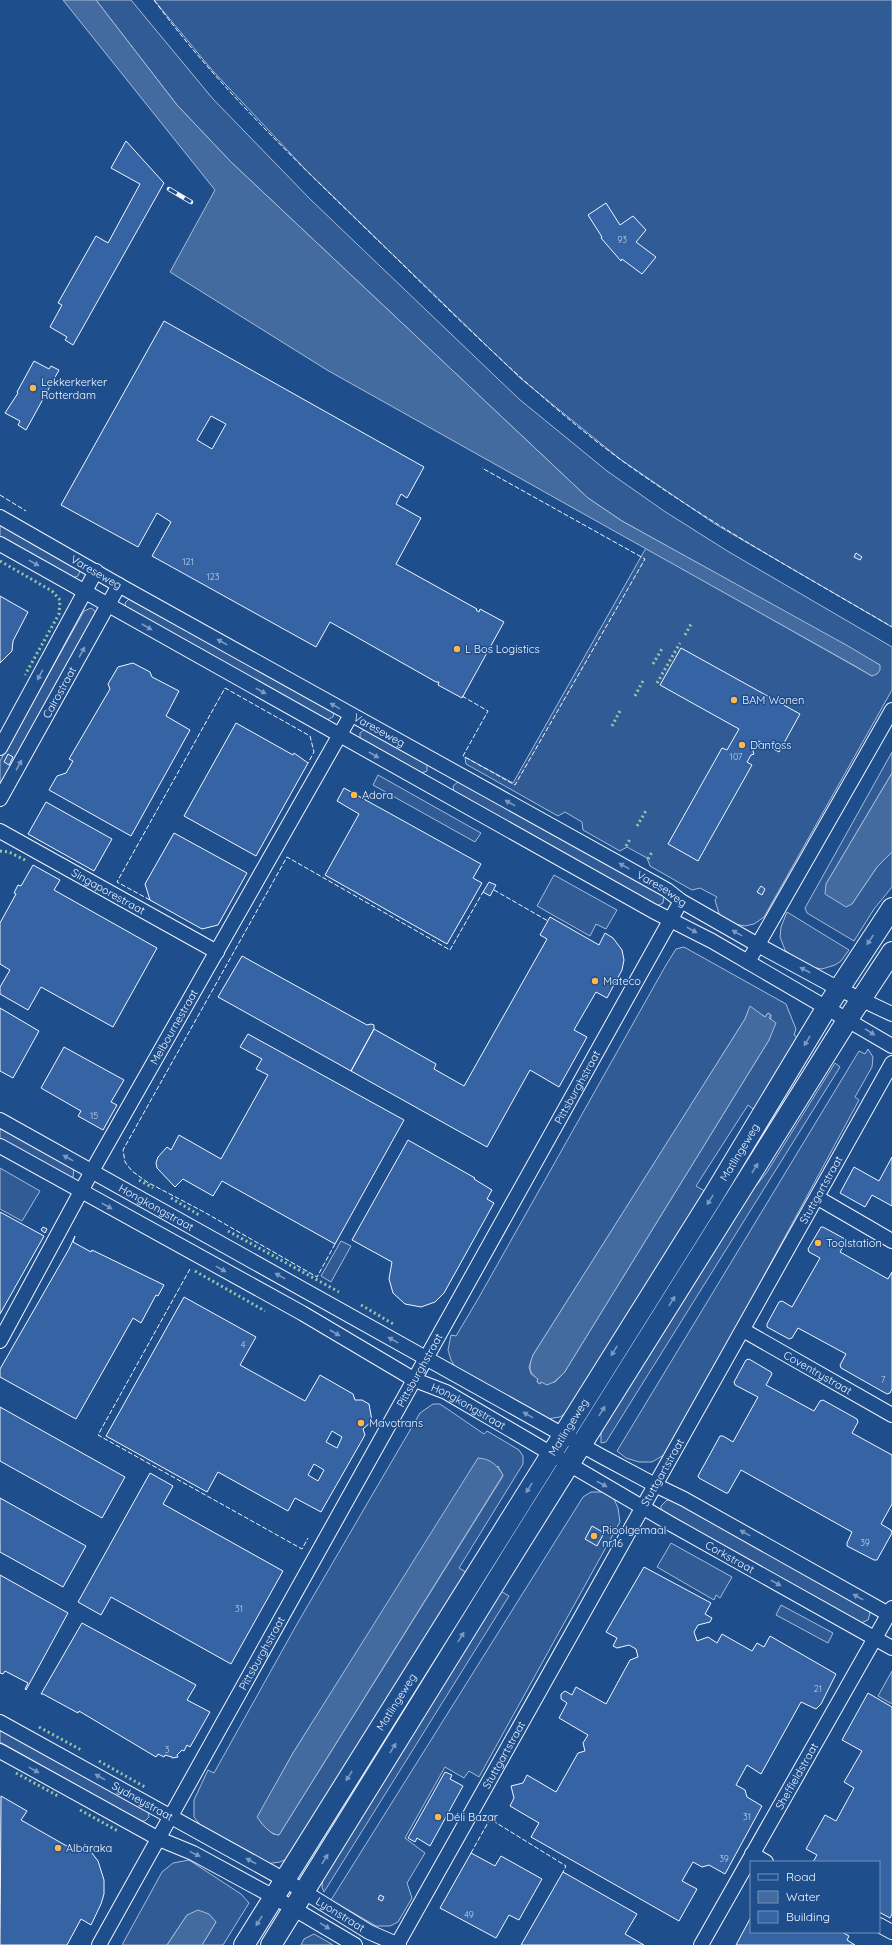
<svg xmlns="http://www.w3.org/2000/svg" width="892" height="1945" font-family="Quicksand,sans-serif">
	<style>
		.built { fill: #305b95; stroke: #a8bbd7; fill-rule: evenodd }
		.water { fill: #446ba0; stroke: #a8bbd7 }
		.building { fill: #3563a3; stroke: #f2f6ff; fill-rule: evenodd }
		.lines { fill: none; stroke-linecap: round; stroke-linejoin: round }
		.minor-casing { stroke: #f2f6ff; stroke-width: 16 }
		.secondary-casing { stroke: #f2f6ff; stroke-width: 22 }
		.minor { stroke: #1f4e8c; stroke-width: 14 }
		.secondary { stroke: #1f4e8c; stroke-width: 20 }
		.rail-casing { stroke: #f2f6ff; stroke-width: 4.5 }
		.rail { stroke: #1f4e8c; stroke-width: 3; stroke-dasharray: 9; stroke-linecap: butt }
		.hedge { stroke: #97c8a6; stroke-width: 3; stroke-dasharray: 2 3; stroke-linecap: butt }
		.fence { stroke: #f2f6ff; stroke-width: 1; stroke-dasharray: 5 2; stroke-linecap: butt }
		.oneway { fill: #7e9ac0 }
		.poi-dot { fill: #ffb74d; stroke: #1f4e8c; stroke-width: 1.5 }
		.labels { text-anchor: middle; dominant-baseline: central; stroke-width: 3; stroke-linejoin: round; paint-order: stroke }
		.number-label { font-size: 9px; fill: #c3d1e8 }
		.poi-label { font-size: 11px; fill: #f2f6ff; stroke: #1f4e8c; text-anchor: start }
		.street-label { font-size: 11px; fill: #f2f6ff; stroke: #1f4e8c }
	</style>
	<rect width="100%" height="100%" fill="#1f4e8c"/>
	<path class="built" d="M96,0H131L213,99L311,200L519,399L607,471L664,511L729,552L892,647V690L764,917L754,924L745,926L735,924L720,917L715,900L717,897L700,888L692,890L650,866L647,858L627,847L620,851L583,830L582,822L565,812L558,816L466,764L465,757L513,783L646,548L872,676L880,665L622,521L588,498L231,162L177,105Z
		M154,0H892V627L715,524L620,459L520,378L306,170L212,70Z
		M0,523L78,568L80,571L78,576L73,578L0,539Z
		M130,598L334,712L333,717L327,720L126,608L125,603Z
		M91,608L95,611L96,614L0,788V761L84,611Z
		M365,729L427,763V771L421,773L360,738V733Z
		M892,752V773L826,884L852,904L877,867L892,852V887L874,909L854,941L807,913L805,908Z
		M378,775L481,833L475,842L373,785Z
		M459,781L663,894L664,897L663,903L657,906L454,792L453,786Z
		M554,875L617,910L606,929L596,924L590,936L537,906Z
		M787,912L849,950L841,961L835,965L822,969L811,967L792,956L785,950L780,937L781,927Z
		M684,947L786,1004L796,1029L794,1035L802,1040L770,1092L753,1109L748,1105L696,1186L708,1193L567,1412L560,1417L547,1419L457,1370L451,1360L448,1350L451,1335L456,1336L478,1299L666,965L676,949ZM750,1007L765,1017L768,1013L771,1015L769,1040L564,1373L555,1382H541L540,1384L537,1382L538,1379L531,1374L529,1367L533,1355L681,1121L745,1019Z
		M868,1049L873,1057L872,1067L855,1097L859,1100L707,1381L664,1455L652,1462H639L626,1458L617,1451L859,1051L865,1054Z
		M835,1063L840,1067L606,1442L601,1443V1429L740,1206L767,1172Z
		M0,1126L74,1167L73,1177L68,1178L0,1140Z
		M0,1168L40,1191L22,1221L0,1209Z
		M341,1241L351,1246L331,1282L321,1276Z
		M433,1404H440L484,1434L487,1431L519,1450L523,1456V1464L459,1568L469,1574L287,1859L280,1862L265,1864L201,1826L194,1817V1800L208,1770L214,1773L297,1624L420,1413ZM498,1466L503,1476L279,1835L273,1834L262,1824L258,1817L293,1753L411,1567Z
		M591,1492H603L614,1499L618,1508L620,1522L479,1777L469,1771L464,1778L445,1767L405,1838L425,1853L407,1883L412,1898L398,1922L390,1926H376L331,1900L583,1497Z
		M667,1500H672L867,1608L870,1613L868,1620L861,1623L661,1511V1506Z
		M671,1543L732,1577L720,1598L716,1595L714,1600L657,1567Z
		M499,1590L509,1596L324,1892L322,1887L323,1877Z
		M781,1605L833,1633L828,1643L776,1615Z
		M892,1671V1704L878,1696Z
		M0,1728L148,1811L149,1817L145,1821H141L0,1742Z
		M189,1860L241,1894L249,1903L223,1945H202L216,1922L208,1914L187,1915L167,1945H122L162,1872L173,1863Z
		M314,1934L333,1945H301L304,1939Z"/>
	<path class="water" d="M63,0H96L177,105L231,162L588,498L622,521L848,646L880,665V670L877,674L872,676L855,666L327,370L170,272L215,190Z
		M892,773V852L877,867L852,904L846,907L825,894L826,884Z
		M750,1006L765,1017L768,1013L771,1015L769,1018L776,1023L769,1040L564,1373L554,1382L547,1385L541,1382L540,1384L537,1382L538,1379C528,1372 529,1366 533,1355L745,1019Z
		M478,1458C491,1459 497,1465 503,1475L279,1835C269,1834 263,1825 257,1817L293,1753Z
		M198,1910L209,1914L216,1922L202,1945H167L187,1915Z"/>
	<path class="building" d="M126,141L164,183L73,345L65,340L67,337L50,327L62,305L58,303L96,236L108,243L140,184L111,168Z
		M606,203L620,225L633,216L646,230L636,242L656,257L642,274L622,259L621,261L601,238L602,237L588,215Z
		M164,321L424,467L407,498L401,494L396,504L421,518L396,564L477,609L476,610L479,612L480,609L504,622L462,698L438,685L439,682H436L330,622L316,647L152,556L171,522L157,513L138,547L61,505ZM211,416L226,424L212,449L197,440Z
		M34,361L49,369L51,366L59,370L26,430L18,425L20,421L5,413L18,393L17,392Z
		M856,553L862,557L860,560L854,557Z
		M0,596L28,612L13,641L12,651L0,663Z
		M681,648L800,714L779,752L759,741L753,751L754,754L751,755L747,762L752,765L698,861L668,844L722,748L727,750L739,729L660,685Z
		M133,663L150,672L152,677L179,691L166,716L190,730L131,836L49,790L57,776L66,773L73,761L69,759L110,689L108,684L118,667Z
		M236,723L293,755L294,753L308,763L256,856L184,816Z
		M8,754L13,757L9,765L4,762Z
		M344,788L481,864L473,878L482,883L447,944L325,875L359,814L337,801Z
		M46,802L112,839L94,871L28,834Z
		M174,833L247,873L218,925L202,929L150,900L145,884Z
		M33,865L60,880L54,890L157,948L113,1027L41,987L28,1010L0,994V987L10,970L0,964V923L16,894L14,893L18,885L21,886Z
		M489,882L496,885L490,896L483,892Z
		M761,886L765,889L762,895L757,892Z
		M550,917L599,945L605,933L613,938L622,950L624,960L622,970L607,998L596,992L574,1030L587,1037L559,1087L530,1070L487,1147L351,1071L374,1029L436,1064L434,1069L464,1086L547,939L540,935Z
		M242,956L367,1025L371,1024L374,1025V1029L351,1071L218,997Z
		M0,1008L39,1031L13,1078L0,1071Z
		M248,1034L404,1120L335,1244L222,1181L213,1196L183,1179L175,1187L157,1168L156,1163L158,1157L167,1147L171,1150L179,1135L221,1159L268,1075L256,1069L262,1059L240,1047Z
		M64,1047L124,1080L111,1102L117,1105L103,1130L78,1116L81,1111L41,1088Z
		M408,1140L475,1178L474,1179L492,1190L487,1199L494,1203L444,1293L435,1302L421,1307L405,1304L393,1293L389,1279L392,1262L352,1240Z
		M892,1157V1206L872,1195L865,1207L840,1193L854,1167L879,1181Z
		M0,1212L44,1236L0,1314Z
		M43,1227L47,1229L45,1233L41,1230Z
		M821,1227H823L845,1239L846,1242L840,1252L888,1279L892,1272V1389L890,1393L887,1394L841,1368L840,1365L846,1354L798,1328L792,1338L789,1339L767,1327V1324L779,1302L782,1301L792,1307L820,1258L809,1252L808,1249Z
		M75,1236L73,1242L91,1252L92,1250L164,1285L158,1296L156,1295L141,1323L133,1318L76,1419L0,1377V1369L69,1249Z
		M184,1297L256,1337L240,1365L305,1401L320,1375L353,1394L355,1400H362L369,1404L372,1421L363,1429L365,1435L321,1512L295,1498L288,1511L218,1472L207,1492L106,1436ZM332,1431L342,1437L337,1448L326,1442ZM314,1464L324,1470L318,1481L308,1475Z
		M749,1359L771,1372L772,1374L766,1385L814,1411L820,1401L823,1400L857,1419L858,1422L852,1433L892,1455V1504L881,1524L891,1530L892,1533L877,1560H874L847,1546V1543L852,1532L741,1470L728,1493H726L699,1478L698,1476L720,1436H723L733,1442L758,1397L735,1385L734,1382L746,1360Z
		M0,1407L125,1477L102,1518L0,1461Z
		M150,1473L173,1486L163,1504L283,1571L231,1664L111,1597L101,1615L78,1602Z
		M0,1498L86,1546L63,1587L0,1552Z
		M592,1526L604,1533L597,1546L585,1539Z
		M644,1567L711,1603L705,1614L712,1618L710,1622L698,1625L694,1632L697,1641L708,1637L717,1643L722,1634L752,1651L757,1643L764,1647L770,1636L836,1674L821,1704L816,1709L801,1702L761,1774L747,1765L736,1785L745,1790L747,1797L762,1806L725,1874L709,1865L702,1867L693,1862L682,1881L697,1889L679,1921L531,1837L539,1823L510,1806L514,1798L511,1786L523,1783L527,1775L556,1792L578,1753L585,1751L583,1743L588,1735L559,1718L567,1703L561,1699V1694L565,1691L572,1695L576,1687L606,1704L630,1660L638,1657L636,1649L629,1645L617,1648L613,1646L617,1638L606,1632Z
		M0,1575L68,1613L26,1690L25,1689L28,1683L5,1671L3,1674L0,1673Z
		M82,1623L196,1685L187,1700L210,1712L190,1747L187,1745L184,1751L182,1750L177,1755L178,1757L172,1758V1757L165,1755L164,1757L158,1754L156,1757L79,1711L78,1713L43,1694H41Z
		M868,1693L892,1707V1914L890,1918L879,1912V1862H813L817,1855L806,1849L825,1815L836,1821L854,1788L844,1782L862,1751L842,1740Z
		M445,1772L452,1775L450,1779L463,1786L430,1846L417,1838L415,1842L408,1838Z
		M1,1796L27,1811L21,1820L79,1853L85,1844L98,1861L104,1880V1894L101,1904L91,1925L81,1919L67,1945H0Z
		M471,1853L495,1866L501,1856L542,1879L519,1920L509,1915L496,1938L440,1908Z
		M563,1872L637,1914L625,1934L644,1945H521Z
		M380,1895L384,1897L382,1901L378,1899Z
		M751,1917V1932H842L849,1936L847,1940L855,1945H736Z"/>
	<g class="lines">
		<g class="minor-casing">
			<g id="minor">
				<path id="s1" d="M0,517L124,588L667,890L681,901L758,945L839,989L892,1014"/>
				<path d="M0,544L653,911L712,941L892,1046"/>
				<path d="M0,748L96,571"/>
				<path id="s2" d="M0,799L119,585"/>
				<path id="s3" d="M0,831L217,952"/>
				<path d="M748,962L892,710"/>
				<path id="s4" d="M0,1120L601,1456L655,1485L684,1499L892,1616"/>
				<path id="s5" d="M0,1146L302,1313L415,1380L446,1392L671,1524L892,1648"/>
				<path d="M818,1198L892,1241"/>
				<path id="s6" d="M743,1330L892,1415"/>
				<path id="s7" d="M0,1341L92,1171L351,715"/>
				<path id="s8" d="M0,1722L285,1880L369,1932L399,1945"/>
				<path d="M0,1751L159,1839L193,1853L274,1897L355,1945"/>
				<path d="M752,1854L766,1862"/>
				<path d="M879,1925L892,1932"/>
				<path id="s9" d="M99,1945L681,901"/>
				<path id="s10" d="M397,1945L892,1063"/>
				<path id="s11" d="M701,1945L892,1608"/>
			</g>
		</g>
		<g class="secondary-casing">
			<g id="secondary">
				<path id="s12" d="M244,1945L713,1196L827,1007L892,908"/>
				<path d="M271,1945L516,1549L848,1019L892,952"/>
			</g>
		</g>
		<use href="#minor" class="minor"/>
		<use href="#secondary" class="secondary"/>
		<g class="rail-casing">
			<path id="rail" d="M169,189L191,202"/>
		</g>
		<use href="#rail" class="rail"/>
		<path class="hedge" d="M0,561L52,591L60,600L59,614L25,675
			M685,635L691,624
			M653,664L663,647
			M657,683L680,643
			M635,696L644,679
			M612,726L621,709
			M637,826L647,809
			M626,846L630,839
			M0,851L9,852L27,861
			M648,859L652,852
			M139,1180L153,1188
			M171,1198L199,1215
			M228,1231L339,1292
			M195,1271L265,1311
			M361,1305L395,1325
			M39,1727L83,1751
			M99,1761L145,1787
			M16,1773L58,1796
			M80,1810L118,1831"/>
		<path class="fence" d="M154,0C215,83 290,155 363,226C447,307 527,391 621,460C707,522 800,573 892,627
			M0,495L26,511
			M462,696L488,711L463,756L515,785L645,559L482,468
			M494,890L548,921
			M150,900L117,882L225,688L310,736L314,752L308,763
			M335,1244L317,1277L204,1212L147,1182L132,1171L125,1162L123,1150L287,857L450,950L483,892
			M190,1269L98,1435L302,1549L308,1538
			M471,1853L490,1819L566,1866L563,1872"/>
	</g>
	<defs><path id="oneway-solid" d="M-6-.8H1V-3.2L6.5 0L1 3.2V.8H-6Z"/></defs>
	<g class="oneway">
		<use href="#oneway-solid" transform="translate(34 563) rotate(29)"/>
		<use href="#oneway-solid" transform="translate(147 627) rotate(30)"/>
		<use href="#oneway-solid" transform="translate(222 642) rotate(-151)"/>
		<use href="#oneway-solid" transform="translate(82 652) rotate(-61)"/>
		<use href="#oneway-solid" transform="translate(40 675) rotate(118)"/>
		<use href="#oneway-solid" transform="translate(261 691) rotate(29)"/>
		<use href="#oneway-solid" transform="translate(335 706) rotate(-151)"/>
		<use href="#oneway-solid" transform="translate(374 755) rotate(30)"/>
		<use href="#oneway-solid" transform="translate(19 765) rotate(-61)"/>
		<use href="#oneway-solid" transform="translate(510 803) rotate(-151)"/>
		<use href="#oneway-solid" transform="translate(624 866) rotate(-151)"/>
		<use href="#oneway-solid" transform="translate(692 930) rotate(29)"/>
		<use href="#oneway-solid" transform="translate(737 933) rotate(-151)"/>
		<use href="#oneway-solid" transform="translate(870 940) rotate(123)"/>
		<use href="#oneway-solid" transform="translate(805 970) rotate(-152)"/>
		<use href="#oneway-solid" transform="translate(870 1032) rotate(32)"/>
		<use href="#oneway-solid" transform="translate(807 1041) rotate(121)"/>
		<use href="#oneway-solid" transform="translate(68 1158) rotate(-151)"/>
		<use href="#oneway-solid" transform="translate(755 1168) rotate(-58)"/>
		<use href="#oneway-solid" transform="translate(710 1200) rotate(122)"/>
		<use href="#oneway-solid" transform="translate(107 1206) rotate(29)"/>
		<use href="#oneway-solid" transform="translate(221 1269) rotate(29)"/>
		<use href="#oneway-solid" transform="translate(280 1276) rotate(-151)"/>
		<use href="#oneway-solid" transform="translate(672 1301) rotate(-58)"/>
		<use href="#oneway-solid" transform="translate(335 1333) rotate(30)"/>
		<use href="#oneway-solid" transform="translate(393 1340) rotate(-151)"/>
		<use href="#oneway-solid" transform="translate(614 1351) rotate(122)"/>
		<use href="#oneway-solid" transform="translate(602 1411) rotate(-58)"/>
		<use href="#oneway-solid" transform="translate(528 1415) rotate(-151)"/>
		<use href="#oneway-solid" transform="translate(602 1484) rotate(29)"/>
		<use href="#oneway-solid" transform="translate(529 1488) rotate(122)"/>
		<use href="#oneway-solid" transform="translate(745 1533) rotate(-151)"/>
		<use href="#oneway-solid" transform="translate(776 1583) rotate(29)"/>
		<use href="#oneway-solid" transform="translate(858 1597) rotate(-151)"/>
		<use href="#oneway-solid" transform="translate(461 1637) rotate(-58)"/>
		<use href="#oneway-solid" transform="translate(393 1748) rotate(-58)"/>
		<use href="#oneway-solid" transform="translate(34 1770) rotate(29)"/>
		<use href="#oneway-solid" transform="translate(349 1776) rotate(122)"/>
		<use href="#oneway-solid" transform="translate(100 1777) rotate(-151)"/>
		<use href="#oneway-solid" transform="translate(195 1854) rotate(26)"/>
		<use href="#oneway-solid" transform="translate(325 1859) rotate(-58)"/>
		<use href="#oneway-solid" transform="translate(251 1861) rotate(-151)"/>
		<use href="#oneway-solid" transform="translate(259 1921) rotate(122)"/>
		<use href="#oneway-solid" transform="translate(325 1926) rotate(32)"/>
	</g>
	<g class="poi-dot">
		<circle cx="33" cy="388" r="4"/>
		<circle cx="457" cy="649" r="4"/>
		<circle cx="734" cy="700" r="4"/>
		<circle cx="742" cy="745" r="4"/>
		<circle cx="354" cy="795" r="4"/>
		<circle cx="595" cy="981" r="4"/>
		<circle cx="818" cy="1243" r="4"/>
		<circle cx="361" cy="1423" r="4"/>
		<circle cx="594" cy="1536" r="4"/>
		<circle cx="438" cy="1817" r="4"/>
		<circle cx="58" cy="1848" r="4"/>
	</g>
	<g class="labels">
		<g class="number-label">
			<text x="622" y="239">93</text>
			<text x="188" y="561">121</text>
			<text x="213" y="576">123</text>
			<text x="736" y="756">107</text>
			<text x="94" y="1115">15</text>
			<text x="243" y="1344">4</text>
			<text x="883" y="1379">7</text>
			<text x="865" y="1542">39</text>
			<text x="239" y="1608">31</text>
			<text x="818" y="1688">21</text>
			<text x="167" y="1749">3</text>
			<text x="747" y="1816">31</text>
			<text x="724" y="1858">39</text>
			<text x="469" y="1914">49</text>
		</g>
		<g class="poi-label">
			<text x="41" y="382">Lekkerkerker<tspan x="41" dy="13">Rotterdam</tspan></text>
			<text x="465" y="649">L Bos Logistics</text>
			<text x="742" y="700">BAM Wonen</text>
			<text x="750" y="745">Danfoss</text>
			<text x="362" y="795">Adora</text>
			<text x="603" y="981">Mateco</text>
			<text x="826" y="1243">Toolstation</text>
			<text x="369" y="1423">Mavotrans</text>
			<text x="602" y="1530">Rioolgemaal<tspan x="602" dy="13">nr.16</tspan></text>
			<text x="446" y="1817">Déli Bazar</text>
			<text x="66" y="1848">Albaraka</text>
		</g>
		<g class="street-label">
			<text stroke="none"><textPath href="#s1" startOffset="111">Vareseweg</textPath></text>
			<text stroke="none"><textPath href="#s2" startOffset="122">Cairostraat</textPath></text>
			<text stroke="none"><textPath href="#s1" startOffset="435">Vareseweg</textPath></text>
			<text stroke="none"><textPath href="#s1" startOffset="759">Vareseweg</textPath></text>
			<text stroke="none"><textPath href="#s3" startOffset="124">Singaporestraat</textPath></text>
			<text stroke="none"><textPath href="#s7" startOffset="359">Melbournestraat</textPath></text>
			<text stroke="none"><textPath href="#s9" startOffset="982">Pittsburghstraat</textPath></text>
			<text stroke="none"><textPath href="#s12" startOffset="935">Matlingeweg</textPath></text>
			<text stroke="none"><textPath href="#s10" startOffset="866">Stuttgartstraat</textPath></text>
			<text stroke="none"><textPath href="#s4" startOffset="179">Hongkongstraat</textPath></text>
			<text stroke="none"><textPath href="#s9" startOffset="658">Pittsburghstraat</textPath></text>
			<text stroke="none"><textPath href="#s6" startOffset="86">Coventrystraat</textPath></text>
			<text stroke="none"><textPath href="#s5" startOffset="536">Hongkongstraat</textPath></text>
			<text stroke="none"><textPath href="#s12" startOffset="611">Matlingeweg</textPath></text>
			<text stroke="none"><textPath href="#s10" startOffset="542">Stuttgartstraat</textPath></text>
			<text stroke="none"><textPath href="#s5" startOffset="838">Corkstraat</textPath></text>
			<text stroke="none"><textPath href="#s9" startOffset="334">Pittsburghstraat</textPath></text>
			<text stroke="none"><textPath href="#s12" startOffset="287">Matlingeweg</textPath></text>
			<text stroke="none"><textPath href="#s10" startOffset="218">Stuttgartstraat</textPath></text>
			<text stroke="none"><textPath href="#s11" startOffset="194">Sheffieldstraat</textPath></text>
			<text stroke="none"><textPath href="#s8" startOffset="163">Sydneystraat</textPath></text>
			<text stroke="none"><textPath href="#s8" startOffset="391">Lyonstraat</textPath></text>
		</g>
	</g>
	<rect x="750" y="1861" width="130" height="72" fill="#1f4e8c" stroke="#7391ba"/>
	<rect x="758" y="1874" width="20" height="6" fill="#1f4e8c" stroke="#7391ba"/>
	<text x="786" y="1881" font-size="12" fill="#f2f6ff">Road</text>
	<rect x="758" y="1891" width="20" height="12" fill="#446ba0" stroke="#7391ba"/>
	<text x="786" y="1901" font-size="12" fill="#f2f6ff">Water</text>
	<rect x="758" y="1911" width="20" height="12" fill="#3563a3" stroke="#7391ba"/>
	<text x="786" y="1921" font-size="12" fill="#f2f6ff">Building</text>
</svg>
